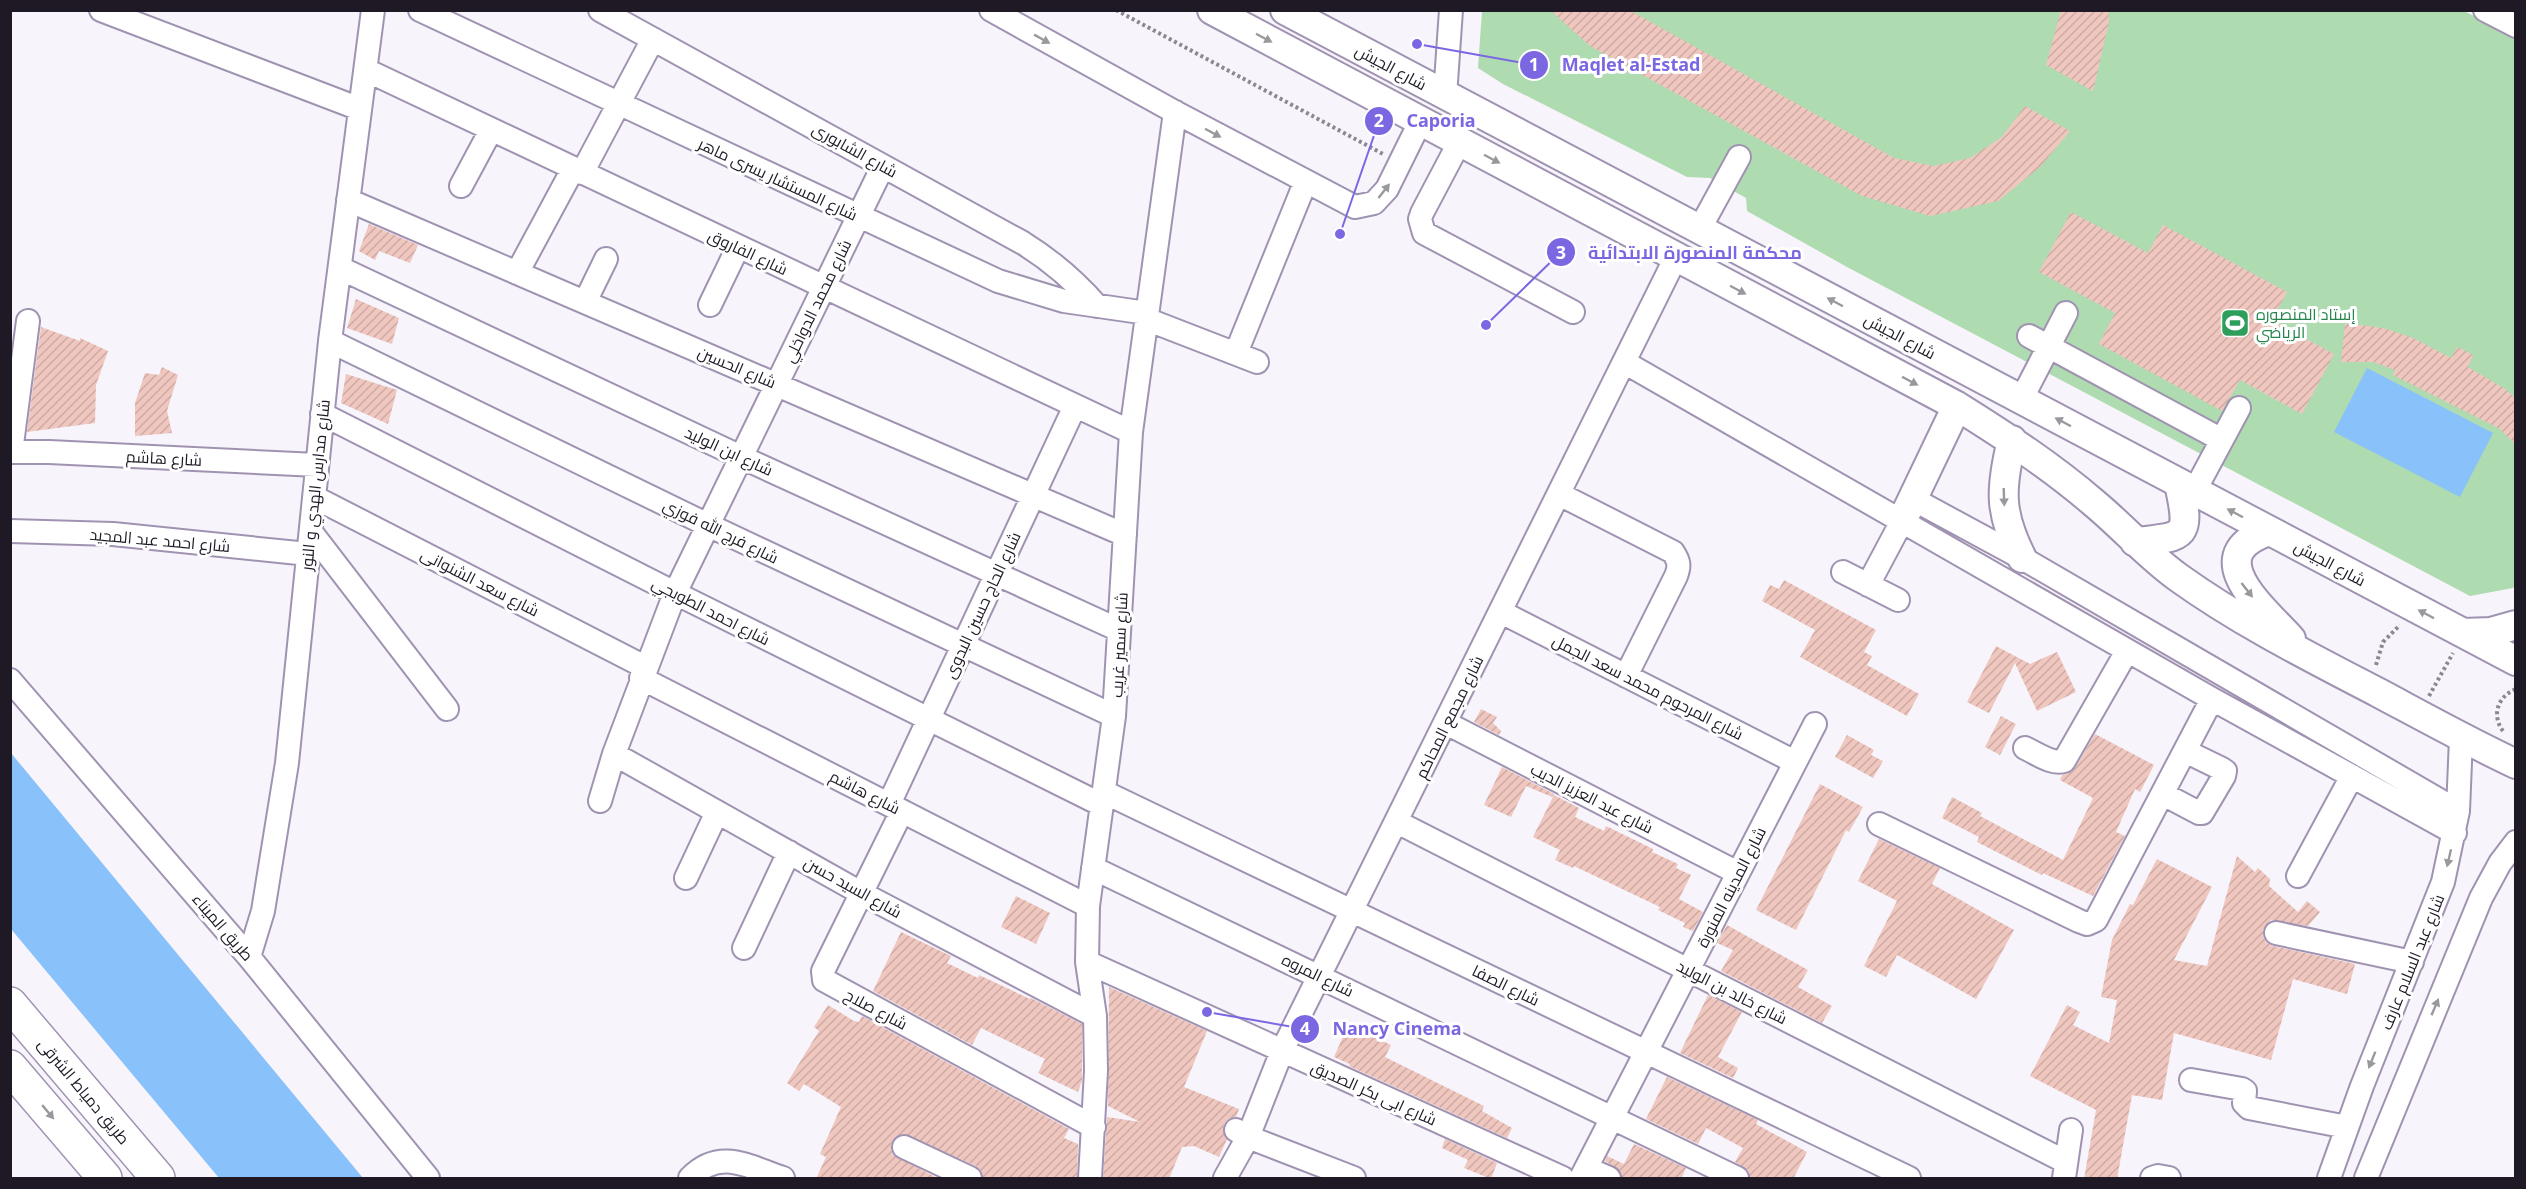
<svg xmlns="http://www.w3.org/2000/svg" width="2526" height="1189" font-family="'Noto Sans',Cairo,sans-serif">
	<style>
		.pitch { fill: #afdbb0 }
		.water { fill: #89c1fa }
		.building { fill: url(#building-hatch) }
		.lines { fill: none; stroke-linecap: round; stroke-linejoin: round }
		.minor-casing { stroke: #a093b2; stroke-width: 26 }
		.major-casing { stroke: #a093b2; stroke-width: 32 }
		.highway-casing { stroke: #a093b2; stroke-width: 36 }
		.path { stroke: #8c8891; stroke-width: 4; stroke-dasharray: 3 3; stroke-linecap: butt }
		.minor { stroke: #fff; stroke-width: 22 }
		.major { stroke: #fff; stroke-width: 28 }
		.highway { stroke: #fff; stroke-width: 33 }
		.oneway { fill: #9a989d }
		.labels { text-anchor: middle; dominant-baseline: central; stroke-width: 6; stroke-linejoin: round; paint-order: stroke }
		.street-label { font-size: 16px; fill: #1e1925; stroke: #fff }
		.leisure-label { font-size: 16px; fill: #27864d; stroke: #fff; text-anchor: start }
		.leader { fill: none; stroke: #7c67e2; stroke-width: 2 }
		.callout-dot { fill: #7c67e2; stroke: #fff; stroke-width: 2 }
		.mark-label { font-size: 18px; text-anchor: middle; font-weight: bold; fill: #fff }
		.callout-label { font-size: 18px; text-anchor: middle; font-weight: bold; fill: #7c67e2; stroke: #fff; stroke-width: 6; stroke-linejoin: round; paint-order: stroke }
	</style>
	<defs>
		<pattern id="building-hatch" width="6" height="6" patternUnits="userSpaceOnUse" patternTransform="scale(1.5)"><rect width="6" height="6" fill="#f0c7bf"/><path d="M-1 1l2-2M0 6l6-6M5 7l2-2" fill="none" stroke="#cdaaa4"/></pattern>
	</defs>
	<rect width="100%" height="100%" fill="#f7f4fb"/>
	<path class="pitch" d="M1482,11H2464L2515,37V585L2513,588L2470,596L1847,267L1747,211L1746,198L1710,178L1687,177L1503,84L1478,68Z"/>
	<path class="water" d="M2367,368L2493,433L2460,497L2334,432Z
		M11,753L363,1178H219L11,929Z"/>
	<path class="building" d="M1550,10H1629L1894,158L1934,166L1970,158L2002,137L2025,106L2070,131L2040,167L1998,201L1930,216L1862,196L1590,46Z
		M2061,10H2108L2109,22L2093,91L2046,65Z
		M2071,212L2148,253L2163,225L2287,292L2272,320L2334,354L2302,414L2240,380L2222,411L2099,344L2115,313L2039,272Z
		M369,224L418,245L410,263L379,251L375,260L359,251Z
		M356,299L399,318L392,344L347,328Z
		M2345,323L2383,328L2413,338L2451,358L2457,347L2473,355L2468,367L2505,389L2516,399V445L2500,429L2393,375L2395,370L2373,362H2341Z
		M41,327L80,341V338L108,351L96,385L95,423L27,432Z
		M162,367L178,375L167,411L172,433L135,436V403L145,373L159,375Z
		M346,374L397,390L388,424L341,403Z
		M1784,580L1876,630L1864,652L1872,656L1867,665L1919,694L1907,716L1800,657L1815,630L1762,601L1770,585L1779,589Z
		M1996,646L2030,664L2057,652L2076,692L2037,711L2015,663L1989,713L1967,702Z
		M1481,709L1497,717L1493,723L1501,731L1499,735L1474,722Z
		M2001,716L2016,724L2000,755L1985,747Z
		M2095,734L2154,765L2140,792L2135,789L2116,832L2125,836L2093,896L2043,873L2042,875L1977,842L1979,837L1942,818L1952,797L1982,813L1980,816L2063,860L2093,798L2060,780L2062,775L2071,772L2075,768Z
		M1847,735L1874,750L1871,755L1883,761L1873,778L1835,757Z
		M1502,767L1554,794L1552,797L1526,786L1511,817L1484,805Z
		M1820,784L1863,807L1849,832L1846,830L1796,930L1756,910Z
		M1554,795L1579,808L1575,817L1604,831L1606,826L1653,849L1652,852L1678,864L1676,868L1691,875L1679,899L1703,912L1693,931L1683,927L1685,923L1658,910L1660,907L1574,866L1573,868L1555,860L1560,850L1533,837Z
		M1879,839L1940,868L1932,884L2014,930L1976,999L1897,955L1886,977L1864,966L1897,901L1858,881Z
		M2237,856L2255,872L2258,868L2270,879L2269,886L2298,912L2307,901L2320,912L2308,926L2271,920L2263,930V937L2267,943L2273,946L2355,964L2347,994L2293,979L2271,1060L2174,1033L2162,1100L2132,1095L2117,1179H2084L2096,1110L2030,1076L2067,1005L2080,1012L2073,1025L2109,1043L2117,1000L2101,997L2112,940L2130,904L2133,905L2157,859L2212,887L2174,960L2207,966Z
		M1016,896L1050,913L1036,944L1001,927Z
		M1727,925L1808,970L1798,987L1832,1006L1822,1023L1721,971L1733,950L1717,943Z
		M901,932L951,956L947,963L978,978L979,975L1030,999L1031,998L1082,1024V1081L1078,1092L1038,1073L1045,1059L981,1028L972,1045L873,991Z
		M1109,987L1207,1031L1184,1087L1239,1109L1236,1117L1229,1119L1224,1124L1223,1131L1227,1139L1219,1157L1194,1146L1182,1147L1169,1179H1103L1107,1117L1140,1122L1108,1106Z
		M1708,995L1742,1012L1718,1057L1738,1068L1733,1078L1680,1053Z
		M828,1005L854,1021L859,1022L862,1016L1069,1129L1064,1138L1078,1144L1077,1179H983L981,1171L976,1166L903,1134L897,1136L892,1142L891,1149L893,1155L939,1179H816L826,1157L820,1154L841,1107L804,1084L799,1091L787,1083L819,1031L814,1027Z
		M1348,1025L1391,1045L1385,1057L1484,1106L1482,1111L1512,1128L1507,1138L1349,1066L1350,1064L1334,1057Z
		M1667,1077L1758,1120L1756,1124L1807,1152L1793,1179H1750L1748,1170L1735,1162L1743,1148L1706,1128L1698,1144L1646,1119Z
		M1445,1139L1497,1163L1491,1179L1464,1168L1468,1160L1442,1148Z
		M1634,1144L1686,1168L1681,1179H1622L1619,1170L1605,1161L1607,1156L1624,1164Z"/>
	<g class="lines">
		<g class="minor-casing">
			<path id="minor" d="M101,10L360,109
				M420,10L998,281L1064,301L1147,313
				M600,10L1023,243C1052,261 1075,281 1097,306
				M991,10L1175,112L1355,207L1374,203L1387,189L1421,120
				M2485,10L2516,26
				M366,70L1131,432
				M1445,96L1451,10
				M1460,141L1422,213L1420,219L1424,233L1573,312
				M582,173L653,39
				M461,186L491,130
				M348,200L1125,535
				M1699,230L1739,157
				M340,268L741,457L1119,630
				M517,273L573,169
				M585,302L606,259
				M710,305L738,247
				M1146,319L1257,362
				M2029,336L2222,440
				M330,341L708,525L1114,716
				M1236,353L1305,183
				M1624,362L2212,699L2455,833
				M2021,400L2066,313
				M322,414L675,593L1102,805
				M10,452H49L317,465
				M11,452L28,321
				M2194,492L2239,408
				M1559,494L1673,552C1679,561 1680,566 1676,576L1626,676
				M314,497L645,667
				M1913,499L2022,558L2458,811
				M10,531L113,534L308,554
				M311,532L447,709
				M1843,572L1898,600
				M1868,585L1902,521
				M1501,612L1795,762
				M641,678L1088,906
				M10,680L249,957L428,1178
				M1446,723L1738,873
				M2025,748C2036,753 2052,765 2064,761L2127,651
				M614,754L861,893L1095,1016
				M1104,792L1909,1178
				M2163,794L2199,813H2202L2224,776L2225,771L2222,769L2185,751
				M600,801L614,754L675,593L883,166
				M889,804L1075,406
				M902,811L823,971L824,980L1094,1127
				M1397,822L2066,1162
				M1879,824L2079,921L2087,924L2096,920L2212,699
				M1093,868L1737,1178
				M2298,876L2352,776
				M686,878L717,812
				M2276,933L2412,962
				M744,948L789,852
				M249,957L263,911L287,763L330,341L373,10
				M1087,962L1563,1178
				M2191,1080L2242,1089L2245,1091L2244,1103L2249,1108L2347,1127
				M1236,1130L1248,1137L1354,1178
				M904,1147L970,1178
				M1586,1168L1609,1178
				M690,1178C720,1147 749,1167 783,1178
				M1090,1178L1096,1071L1095,1016L1087,962L1088,906L1114,716L1131,432L1175,112
				M1225,1178L1248,1137L1282,1051L1676,257
				M1581,1178L1815,724
				M2064,1178L2071,1130
				M2152,1178L2158,1176L2169,1178
				M2329,1178L2362,1086L2443,882L2458,811L2461,738
				M2366,1178L2481,898L2500,863L2516,842"/>
		</g>
		<g class="major-casing">
			<path id="major" d="M1212,10L1957,406C2005,436 2051,466 2094,503C2123,527 2148,556 2179,578C2242,623 2310,657 2379,693C2424,717 2469,742 2516,764
				M1285,10L2516,661
				M2012,440C2000,489 1999,513 2022,558
				M1902,521L1957,406
				M2269,531C2197,555 2264,609 2291,639
				M2135,542C2186,537 2191,537 2179,484
				M2463,633L2491,632L2516,625"/>
		</g>
		<g class="highway-casing">
			<path id="highway" d="M10,1004L158,1178
				M10,1067L105,1178"/>
		</g>
		<path class="path" d="M1116,10L1383,154
			M2376,665L2383,642L2400,625
			M2429,696L2453,653
			M2503,731C2491,715 2498,696 2516,689"/>
		<use href="#minor" class="minor"/>
		<use href="#major" class="major"/>
		<use href="#highway" class="highway"/>
	</g>
	<defs><path id="oneway-solid" d="M-6-.8H1V-3.2L6.5 0L1 3.2V.8H-6Z" transform="scale(1.5)"/></defs>
	<g class="oneway">
		<use href="#oneway-solid" transform="translate(1264 38) rotate(28)"/>
		<use href="#oneway-solid" transform="translate(1042 39) rotate(29)"/>
		<use href="#oneway-solid" transform="translate(1213 133) rotate(28)"/>
		<use href="#oneway-solid" transform="translate(1492 159) rotate(28)"/>
		<use href="#oneway-solid" transform="translate(1384 191) rotate(-52)"/>
		<use href="#oneway-solid" transform="translate(1738 290) rotate(28)"/>
		<use href="#oneway-solid" transform="translate(1835 302) rotate(-152)"/>
		<use href="#oneway-solid" transform="translate(1910 381) rotate(28)"/>
		<use href="#oneway-solid" transform="translate(2063 422) rotate(-152)"/>
		<use href="#oneway-solid" transform="translate(2004 497) rotate(88)"/>
		<use href="#oneway-solid" transform="translate(2235 513) rotate(-152)"/>
		<use href="#oneway-solid" transform="translate(2247 590) rotate(52)"/>
		<use href="#oneway-solid" transform="translate(2426 614) rotate(-152)"/>
		<use href="#oneway-solid" transform="translate(2449 858) rotate(103)"/>
		<use href="#oneway-solid" transform="translate(2435 1007) rotate(-67)"/>
		<use href="#oneway-solid" transform="translate(2372 1060) rotate(112)"/>
		<use href="#oneway-solid" transform="translate(48 1112) rotate(50)"/>
	</g>
	<defs>
		<g id="stadium-square" transform="scale(1.5)"><rect x="-9" y="-9" width="18" height="18" rx="4" fill="#2e9e5b" stroke="#fff"/><path d="M0-5a6.5 5 0 1 0 0 10a6.5 5 0 1 0 0-10ZM-3.5-1.8h7v3.6h-7Z" fill="#fff"/></g>
	</defs>
	<g fill-rule="evenodd">
		<use href="#stadium-square" x="2235" y="323"/>
	</g>
	<g class="labels">
		<g class="street-label">
			<text transform="translate(1391 67) rotate(28)">شارع الجيش</text>
			<text transform="translate(855 150) rotate(29)">شارع الشابورى</text>
			<text transform="translate(778 179) rotate(25)">شارع المستشار يسرى ماهر</text>
			<text transform="translate(748 252) rotate(25)">شارع الفاروق</text>
			<text transform="translate(817 301) rotate(-64)">شارع محمد الدواخلي</text>
			<text transform="translate(1900 336) rotate(28)">شارع الجيش</text>
			<text transform="translate(737 367) rotate(23)">شارع الحسين</text>
			<text transform="translate(729 451) rotate(25)">شارع ابن الوليد</text>
			<text transform="translate(164 458) rotate(3)">شارع هاشم</text>
			<text transform="translate(315 485) rotate(-84)">شارع مدارس الهدي و النور</text>
			<text transform="translate(721 531) rotate(26)">شارع فرج الله فوزي</text>
			<text transform="translate(160 540) rotate(5)">شارع احمد عبد المجيد</text>
			<text transform="translate(2330 563) rotate(28)">شارع الجيش</text>
			<text transform="translate(480 582) rotate(27)">شارع سعد الشنوانى</text>
			<text transform="translate(982 605) rotate(-65)">شارع الحاج حسين البدوى</text>
			<text transform="translate(711 611) rotate(27)">شارع احمد الطوبجي</text>
			<text transform="translate(1119 645) rotate(-87)">شارع سمير غريب</text>
			<text transform="translate(1648 687) rotate(27)">شارع المرحوم محمد سعد الجمل</text>
			<text transform="translate(1449 717) rotate(-64)">شارع مجمع المحاكم</text>
			<text transform="translate(865 792) rotate(27)">شارع هاشم</text>
			<text transform="translate(1592 798) rotate(27)">شارع عبد العزيز الديب</text>
			<text transform="translate(853 887) rotate(29)">شارع السيد حسن</text>
			<text transform="translate(1731 887) rotate(-63)">شارع المدينه المنورة</text>
			<text transform="translate(223 927) rotate(49)">طريق الميناء</text>
			<text transform="translate(2412 962) rotate(-68)">شارع عبد السلام عارف</text>
			<text transform="translate(1318 975) rotate(26)">شارع المروه</text>
			<text transform="translate(1506 985) rotate(26)">شارع الصفا</text>
			<text transform="translate(1732 992) rotate(27)">شارع خالد بن الوليد</text>
			<text transform="translate(876 1009) rotate(28)">شارع صلاح</text>
			<text transform="translate(84 1091) rotate(50)">طريق دمياط الشرقى</text>
			<text transform="translate(1374 1093) rotate(24)">شارع ابى بكر الصديق</text>
		</g>
		<g class="leisure-label">
			<text x="2256" y="314">إستاد المنصوره<tspan x="2256" dy="18">الرياضي</tspan></text>
		</g>
	</g>
	<path class="leader" d="M1417 44L1534 65M1340 234L1379 121M1486 325L1561 252M1207 1012L1305 1029"/>
	<g class="callout-dot">
		<circle cx="1417" cy="44" r="6"/>
		<circle cx="1340" cy="234" r="6"/>
		<circle cx="1486" cy="325" r="6"/>
		<circle cx="1207" cy="1012" r="6"/>
		<circle cx="1534" cy="65" r="15"/>
		<circle cx="1379" cy="121" r="15"/>
		<circle cx="1561" cy="252" r="15"/>
		<circle cx="1305" cy="1029" r="15"/>
	</g>
	<g class="mark-label">
		<text x="1534" y="71">1</text>
		<text x="1379" y="127">2</text>
		<text x="1561" y="259">3</text>
		<text x="1305" y="1035">4</text>
	</g>
	<g class="callout-label">
		<text x="1631" y="71">Maqlet al-Estad</text>
		<text x="1441" y="127">Caporia</text>
		<text x="1695" y="259">محكمة المنصورة الابتدائية</text>
		<text x="1397" y="1035">Nancy Cinema</text>
	</g>
	<rect width="2526" height="1189" fill="none" stroke="#1e1925" stroke-width="24"/>
</svg>
